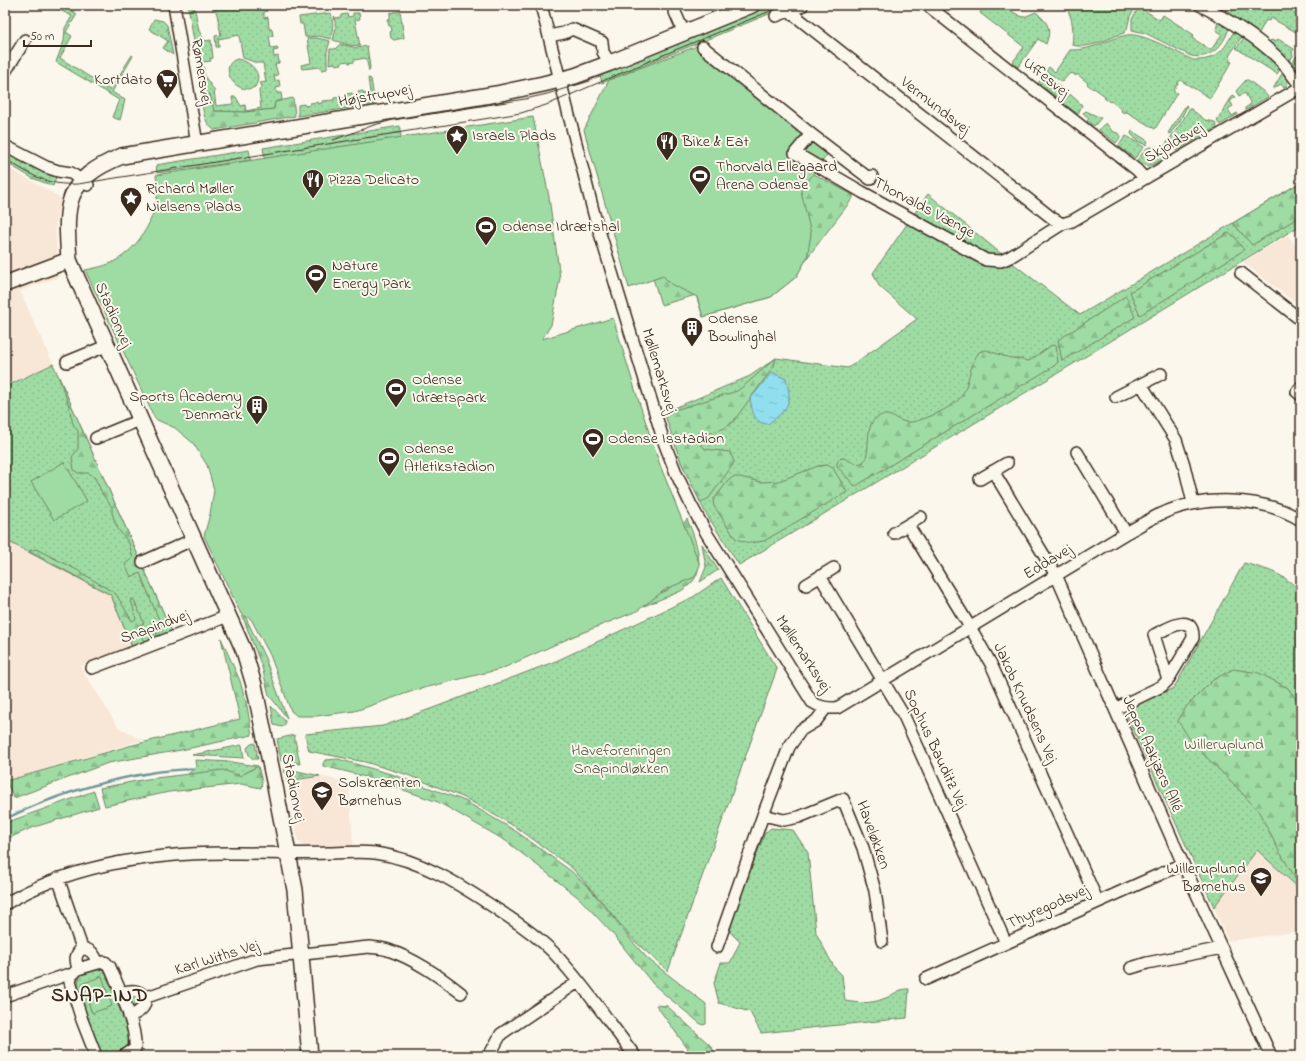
<svg xmlns="http://www.w3.org/2000/svg" width="1306" height="1061" font-family="'Indie Flower',sans-serif">
	<style>
		.built { fill: #f8e6d6 }
		.green { fill: url(#green-dots); stroke: #6d8361 }
		.forest { fill: url(#forest-firs); stroke: #6d8361 }
		.pitch { fill: #9fdca4; stroke: #6d8361 }
		.water { fill: url(#water-ripples); stroke: #6e969b }
		.lines { fill: none; stroke-linecap: round; stroke-linejoin: round }
		.stream { stroke: #6e969b; stroke-width: 2.5 }
		.street-casing { stroke: #3b2a1e; stroke-width: 14 }
		.secondary-casing { stroke: #3b2a1e; stroke-width: 18 }
		.street { stroke: #fbf7ec; stroke-width: 11 }
		.secondary { stroke: #fbf7ec; stroke-width: 15 }
		.tram { stroke: #3b2a1e; stroke-width: 1 }
		.labels { text-anchor: middle; dominant-baseline: central; stroke-width: 4; stroke-linejoin: round; paint-order: stroke }
		.street-label { font-size: 16px; fill: #3b2a1e; stroke: #fbf7ec }
		.poi-label { font-size: 16px; fill: #3b2a1e; stroke: #fbf7ec; text-anchor: start }
		.park-label { font-size: 16px; fill: #545640; stroke: #fbf7ec }
		.district-label { font-size: 20px; font-weight: bold; letter-spacing: 1px; fill: #3b2a1e; stroke: #fbf7ec }
	</style>
	<defs>
		<pattern id="green-dots" width="8" height="8" patternUnits="userSpaceOnUse"><rect width="8" height="8" fill="#9fdca4"/><path d="M2 2h.1M6 6h.1" fill="none" stroke="#8abd8d" stroke-width="1.8" stroke-linecap="round"/></pattern>
		<pattern id="forest-firs" width="22" height="20" patternUnits="userSpaceOnUse"><rect width="22" height="20" fill="#9fdca4"/><path d="M5 1l3.5 6h-7zM16 11l3.5 6h-7z" fill="#8abd8d"/></pattern>
		<pattern id="water-ripples" width="26" height="14" patternUnits="userSpaceOnUse"><rect width="26" height="14" fill="#90deee"/><path d="M2 4q2-2 4 0t4 0M15 11q2-2 4 0t4 0" fill="none" stroke="#7dbfcc"/></pattern>
	</defs>
	<rect width="100%" height="100%" fill="#fbf7ec"/>
	<filter id="ink" filterUnits="userSpaceOnUse"><feTurbulence type="fractalNoise" baseFrequency=".025" numOctaves="2"/><feDisplacementMap in="SourceGraphic" scale="8" xChannelSelector="R" yChannelSelector="G"/><feConvolveMatrix kernelMatrix="1 2 1 2 8 2 1 2 1" color-interpolation-filters="sRGB"/></filter>
	<g filter="url(#ink)">
		<path class="built" d="M5,166L61,198L55,227L59,277L20,291L53,364L5,387Z
			M1288,235L1301,255V307L1243,262Z
			M5,540L111,595L132,647L80,666L118,727L137,738L145,739L6,781L5,779Z
			M320,776L349,783L353,845L305,847L298,841L287,781Z
			M1257,850L1301,890V931L1228,941L1214,907Z"/>
		<path class="green" d="M49,5H63L77,14L66,32L72,36L60,58L110,90L132,55L133,56L112,92L125,100L120,120L112,117L119,100L56,62L64,41L65,28L72,16Z
			M188,5H194L199,31L205,41L211,40L213,58L210,59L211,61L203,62L205,77L214,90L216,106L233,104L232,97H236L241,106L245,105L246,111L261,108L259,91L262,86L260,83L266,82L263,63H257L243,58L239,35L218,39L219,47H216L215,36L221,35L217,14L213,5H266L267,11L264,12V18L268,17L269,29H272L273,36H269L271,48L277,47L278,50L273,51L274,57L278,56L279,63L275,64L278,75L274,76L275,81L279,80L280,87L276,88L277,93H281L282,100L275,102L274,109L245,112L213,111L210,95L203,96Z
			M766,5H791L659,59L602,83L600,74Z
			M984,5H1001L1020,16L1024,17L1036,12C1048,23 1052,28 1046,44L1038,39L1018,67L1012,63L1024,47L980,13Z
			M1065,5H1136L1137,6L1130,16L1127,29L1124,33C1108,38 1089,50 1072,45C1074,30 1073,18 1065,5Z
			M1236,5H1300L1301,35L1271,18L1269,21L1266,20L1259,33L1225,11L1226,9L1231,13Z
			M1139,7L1160,20L1163,15L1194,35L1192,38L1211,50L1222,34L1216,30L1218,21L1229,28C1224,45 1211,60 1191,56L1145,33L1132,30V19Z
			M400,11L404,38L394,40L391,38L390,32L392,31L391,26H389L387,19H390V13Z
			M331,13L333,25L331,39L319,36L305,37L303,24H300L299,17Z
			M353,13H359L360,19L355,20L360,46L349,45L333,40L336,28L334,16L335,18L341,17V15L347,14L348,17L353,16Z
			M154,19L163,21L167,25L173,55L163,48L168,41L149,29Z
			M1234,31L1242,36L1229,56L1231,58L1229,61L1232,62L1210,98L1180,80L1173,91L1177,93L1155,129L1125,111L1124,113L1121,111L1122,110L1111,101L1110,102L1104,98L1105,96L1094,88L1093,89L1087,84L1088,83L1077,74L1076,76L1072,73L1071,74L1070,73L1062,82L1046,71L1049,67L1055,72L1070,50C1091,51 1107,39 1127,35C1142,32 1178,53 1193,60C1217,61 1224,50 1234,31Z
			M307,38H317L330,41L327,52V69L321,70L320,67L302,69L301,65L311,63Z
			M1244,38L1265,54L1280,69L1277,74L1236,48Z
			M1278,39L1294,49L1292,52L1293,56L1290,61L1269,42L1271,40L1276,42Z
			M340,44L357,48L367,46L370,67L369,71L366,58L354,60V62L349,63L348,61L342,62V64L336,65L335,63L329,64L330,49H335Z
			M1297,56L1301,58V65L1298,70L1292,63Z
			M237,59C250,61 264,73 255,87C235,97 217,65 237,59Z
			M1283,72L1289,78L1287,86L1284,88L1281,84L1273,89Z
			M1045,75L1065,91L1059,99L1038,83Z
			M368,78L371,79L375,104L298,116V105L304,104L305,106L310,105V103L317,102L318,104L322,103V101L334,100V98L341,97V98H346V94L352,93L353,95L358,94V92L363,91L364,94L370,93Z
			M1246,80H1248L1264,92L1268,97L1246,110L1245,108L1251,104L1245,93L1239,96L1236,91Z
			M1070,94L1082,105L1078,114L1061,102Z
			M1233,95L1236,97L1230,101L1233,106L1228,109L1232,116L1237,113L1238,114L1220,125L1217,121Z
			M1186,105L1187,106L1180,121L1170,134L1168,133Z
			M1189,109H1191L1205,120L1215,122L1217,127L1176,151L1174,148L1167,152L1169,155L1167,157L1162,150C1171,136 1182,124 1189,109Z
			M1086,111L1101,118L1094,126L1087,121L1089,118L1083,113Z
			M1106,123L1112,131L1120,134V138L1116,143L1099,130L1102,126Z
			M400,126L401,138L265,159L263,148Z
			M1132,131L1148,141L1146,145L1139,142L1131,134Z
			M1126,136C1130,137 1138,144 1144,147L1135,158L1118,146Z
			M1152,147L1160,152L1163,159C1152,165 1149,170 1137,160L1147,148Z
			M249,150L251,160L157,173L156,165Z
			M5,151L37,169L56,177L53,186L32,178L5,162Z
			M1301,182V225L1088,355L739,565L705,512L681,462L665,412L750,376L776,358L848,368L917,319L879,286L873,273L928,194L1015,265L1080,315Z
			M53,364L172,632L132,647L111,595L5,540V387Z
			M1244,563C1269,570 1283,573 1301,592V890L1257,850L1214,907L1127,716L1132,707L1174,688Z
			M721,578L777,669L668,971L631,938L604,904L572,868L519,829L465,798L405,774L365,762L309,751L305,734L383,726L433,708L556,661L693,597Z
			M294,735L300,764L281,761L277,739Z
			M242,745L244,758L192,755Z
			M195,760L230,762L258,766L240,776L187,775L196,767Z
			M771,828L793,830L808,853L816,933L834,967L842,975L845,1001C857,1003 871,1004 883,999C893,996 898,988 909,989L907,1018L761,1033L750,1012L719,1003L714,983L721,963H730L740,942L730,932L733,915L765,833Z
			M100,968L107,972L129,1036L127,1047L109,1055L100,1050C95,1036 75,992 79,979C81,972 93,970 100,968Z
			M128,995L139,997L140,1003L132,1011Z"/>
		<path class="forest" d="M210,94L214,111L245,112L274,109L275,102L293,98L295,116L214,130C203,122 203,109 201,96Z
			M784,158L853,195V198L807,258L796,277L771,297L703,317L696,295L661,305L653,278Z
			M1301,182V216L1252,245L1233,223Z
			M1228,233L1234,236L1244,250L1140,315L1130,292Z
			M1126,296L1135,317L1062,361L1058,340Z
			M1052,345L1056,346L1058,362L1054,366L856,486L853,484L837,466V463L839,459L844,458C880,480 860,431 875,419C887,409 895,420 906,422C918,424 954,407 961,397C970,383 969,365 979,352L986,350L1007,357L1029,361Z
			M776,358L774,366L733,422C730,424 728,426 725,428C716,432 702,432 700,443L705,449L730,452L734,462L732,466L709,498L701,503L681,462L665,415L678,409L737,391L745,385Z
			M58,375L172,632L158,637L156,634L163,630L140,573L131,577L125,564L133,558L129,543L118,529L115,522L112,513V507L103,495L95,478L89,473H78L74,470L72,457L78,449V431L73,424L68,403Z
			M827,465L833,468L847,492L764,541L749,543L736,539L714,506L713,501L727,482L733,477H740L761,482L779,481L818,466Z
			M687,519C694,535 706,565 693,581C690,585 685,588 681,591L590,628L635,604L668,590L672,539Z
			M702,544L718,570L700,582L706,567Z
			M36,549L77,570L116,594L132,621L136,619L131,599L134,600L144,623L138,626L145,642L132,647L111,595L29,551Z
			M242,615L245,616L265,658L287,718L269,695L262,667Z
			M221,638L240,681L247,706L252,735L181,750L108,763L14,798L6,781L129,746L240,719Z
			M1233,669L1259,673L1288,688L1301,707V887L1279,851L1259,812L1233,783L1193,744L1178,721L1186,707L1213,680Z
			M271,706L285,721V725L282,727L274,725Z
			M255,743L258,759H253L249,755L247,748L251,744Z
			M338,759L394,775L465,801L517,832L571,871L590,889L611,914L630,939L648,959L706,1004V1024L702,1025L669,998L653,984L612,933L579,898L506,841L438,802L372,779L348,772L323,766V764L325,760Z
			M258,766L262,782L261,788L241,784L169,792L105,806L100,788L147,779L223,770L240,776Z
			M284,768L320,776L287,781Z
			M94,791L99,807L31,828L5,840V823Z
			M656,1005L667,1006L711,1046L716,1056H693Z"/>
		<path class="pitch" d="M697,46L829,152L801,191L811,234L807,258L796,277L771,297L703,317L697,297L671,284L663,276L629,288L584,130L609,80Z
			M533,117L549,197L560,278L551,325L542,339L613,318L638,399L660,465L700,565L695,577L666,589L637,611L574,636L501,669L416,690L355,711L316,716H297L291,711L270,655L251,619L241,614L204,536L210,514L214,490L207,465L193,443L175,428L155,419L85,270C96,268 106,266 115,261C138,248 153,223 157,197C158,190 157,183 156,175Z
			M64,462L87,501L54,520L31,482Z
			M102,976L112,1006L92,1013L82,984Z"/>
		<path class="water" d="M772,372L786,379C793,404 788,409 768,424C753,423 753,412 750,399Z"/>
		<g class="lines">
			<path class="stream" d="M5,819C50,797 101,781 150,773C164,770 178,770 192,769"/>
			<g class="street-casing">
				<path id="street" d="M174,5L197,144
					M541,5L594,214L664,442L676,473L691,505L707,534L812,702C821,708 827,708 837,708L1126,533C1138,527 1149,519 1161,514C1202,495 1262,496 1301,520
					M672,5L684,33
					M927,5L1137,170L1144,178
					M1200,5C1227,19 1255,36 1277,57C1286,65 1293,77 1301,86
					M789,11L1052,218L1062,224
					M776,16L802,6
					M549,36L564,33L572,29L602,42L603,52L610,63
					M703,47L811,134L795,153L862,192L986,260L1001,261L1010,257L1062,224L1072,221L1301,87
					M5,72L25,40
					M811,134L870,179L872,176
					M5,146L46,167L58,171L71,173L88,185
					M1241,273L1301,320
					M67,362L106,346
					M1141,384L1176,440L1184,465L1193,503
					M1301,387L1297,392L1301,395
					M1116,397L1161,374
					M96,438L140,420
					M1077,452L1126,533
					M993,471L1056,575L1183,864L1271,1056
					M980,479L1007,463
					M908,525L970,627L991,664L1098,902
					M894,533L921,517
					M143,562L194,539
					M820,576L904,716L1006,943
					M806,585L834,568
					M92,668L228,616
					M1115,709L1162,686L1168,680L1193,638C1194,611 1167,629 1154,635L1168,680
					M763,815L784,820L799,817L843,799L863,848L875,891L882,941
					M58,878L82,948
					M5,904C73,863 160,852 238,853C268,853 298,854 328,853C343,853 360,851 375,853C420,859 461,885 498,910C517,922 536,935 552,951C582,982 609,1022 635,1056
					M717,947L763,815L789,747L801,730L816,721L826,708
					M1131,968L1147,963L1222,948
					M78,969C75,959 75,955 82,948C92,950 94,954 98,963
					M926,979L1183,864
					M121,993C147,983 155,1009 129,1016
					M5,996L66,975H72
					M144,998L257,959L369,947C375,948 382,948 388,950C415,959 439,976 461,993
					M96,1056L82,1020L70,982L72,975L78,969L98,963L105,962L110,967C119,989 137,1026 135,1049L124,1056
					M489,1056L501,1034L578,982"/>
			</g>
			<g class="secondary-casing">
				<path id="secondary" d="M5,284L69,260
					M310,1056L295,890L275,786L254,685L244,651L69,260C65,203 64,180 122,156L496,94L543,84L575,76L610,63L752,5"/>
			</g>
			<use href="#street" class="street"/>
			<use href="#secondary" class="secondary"/>
			<path class="tram" d="M333,140L374,125L393,120L525,99L547,94L590,81
				M5,159C32,175 46,186 78,184L521,113L549,104L675,50L785,5"/>
		</g>
	</g>
	<defs>
		<g id="supermarket-pin" transform="scale(1.15)"><path d="M0 17L-7.5 6A9.5 9.5 0 1 1 7.5 6Z" fill="#3b2a1e" stroke="#fbf7ec"/><path d="M-6-5.5h2.5l.6 2H6L4.5 2H-2.5L-4.4-4H-6ZM-1.5 3.2a1.3 1.3 0 1 0 .1 0ZM3 3.2a1.3 1.3 0 1 0 .1 0Z" fill="#fff"/></g>
		<g id="sight-pin" transform="scale(1.15)"><path d="M0 17L-7.5 6A9.5 9.5 0 1 1 7.5 6Z" fill="#3b2a1e" stroke="#fbf7ec"/><path d="M0-6L1.8-2.2L6-1.7L2.9 1.2L3.7 5.4L0 3.3L-3.7 5.4L-2.9 1.2L-6-1.7L-1.8-2.2Z" fill="#fff"/></g>
		<g id="restaurant-pin" transform="scale(1.15)"><path d="M0 17L-7.5 6A9.5 9.5 0 1 1 7.5 6Z" fill="#3b2a1e" stroke="#fbf7ec"/><path d="M-5-6h1v4h1v-4h1v4h1v-4h1v5L-1.5 .5V6h-2V.5L-5-1ZM5-6V6H3V1.5H1.5Q1.5-4 5-6Z" fill="#fff"/></g>
		<g id="stadium-pin" transform="scale(1.15)"><path d="M0 17L-7.5 6A9.5 9.5 0 1 1 7.5 6Z" fill="#3b2a1e" stroke="#fbf7ec"/><path d="M0-5a6.5 5 0 1 0 0 10a6.5 5 0 1 0 0-10ZM-3.5-1.8h7v3.6h-7Z" fill="#fff"/></g>
		<g id="building-pin" transform="scale(1.15)"><path d="M0 17L-7.5 6A9.5 9.5 0 1 1 7.5 6Z" fill="#3b2a1e" stroke="#fbf7ec"/><path d="M-4-6H4V6H1V3H-1V6H-4ZM-2.5-4.3h1.7v1.8h-1.7ZM.8-4.3h1.7v1.8H.8ZM-2.5-1h1.7V.8h-1.7ZM.8-1h1.7V.8H.8Z" fill="#fff"/></g>
		<g id="school-pin" transform="scale(1.15)"><path d="M0 17L-7.5 6A9.5 9.5 0 1 1 7.5 6Z" fill="#3b2a1e" stroke="#fbf7ec"/><path d="M0-5L7-2L0 1L-7-2ZM-4 1L0 2.5L4 1V4Q0 6-4 4Z" fill="#fff"/></g>
	</defs>
	<g fill-rule="evenodd">
		<use href="#supermarket-pin" x="167" y="80"/>
		<use href="#sight-pin" x="457" y="136"/>
		<use href="#restaurant-pin" x="667" y="142"/>
		<use href="#stadium-pin" x="700" y="176"/>
		<use href="#restaurant-pin" x="313" y="180"/>
		<use href="#sight-pin" x="131" y="198"/>
		<use href="#stadium-pin" x="486" y="227"/>
		<use href="#stadium-pin" x="316" y="275"/>
		<use href="#building-pin" x="692" y="328"/>
		<use href="#stadium-pin" x="396" y="389"/>
		<use href="#building-pin" x="257" y="406"/>
		<use href="#stadium-pin" x="593" y="439"/>
		<use href="#stadium-pin" x="389" y="458"/>
		<use href="#school-pin" x="322" y="792"/>
		<use href="#school-pin" x="1261" y="878"/>
	</g>
	<g class="labels">
		<g class="street-label">
			<text transform="translate(201 72) rotate(81)">Rømersvej</text>
			<text transform="translate(1046 78) rotate(39)">Uffesvej</text>
			<text transform="translate(375 96) rotate(-10)">Højstrupvej</text>
			<text transform="translate(935 106) rotate(38)">Vermundsvej</text>
			<text transform="translate(1174 143) rotate(-30)">Skjoldsvej</text>
			<text transform="translate(924 208) rotate(28)">Thorvalds Vænge</text>
			<text transform="translate(113 315) rotate(66)">Stadionvej</text>
			<text transform="translate(659 371) rotate(73)">Møllemarksvej</text>
			<text transform="translate(1048 562) rotate(-31)">Eddavej</text>
			<text transform="translate(155 627) rotate(-20)">Snapindvej</text>
			<text transform="translate(803 654) rotate(57)">Møllemarksvej</text>
			<text transform="translate(1025 703) rotate(65)">Jakob Knudsens Vej</text>
			<text transform="translate(935 749) rotate(65)">Sophus Bauditz Vej</text>
			<text transform="translate(1152 754) rotate(66)">Jeppe Aakjærs Allé</text>
			<text transform="translate(293 788) rotate(79)">Stadionvej</text>
			<text transform="translate(873 835) rotate(70)">Haveløkken</text>
			<text transform="translate(1048 907) rotate(-24)">Thyregodsvej</text>
			<text transform="translate(217 958) rotate(-17)">Karl Withs Vej</text>
		</g>
		<g class="poi-label">
			<text x="152" y="80" text-anchor="end">Kortdato</text>
			<text x="472" y="136">Israels Plads</text>
			<text x="682" y="142">Bike &amp; Eat</text>
			<text x="716" y="167">Thorvald Ellegaard<tspan x="716" dy="18">Arena Odense</tspan></text>
			<text x="328" y="180">Pizza Delicato</text>
			<text x="146" y="189">Richard Møller<tspan x="146" dy="18">Nielsens Plads</tspan></text>
			<text x="502" y="227">Odense Idrætshal</text>
			<text x="332" y="266">Nature<tspan x="332" dy="18">Energy Park</tspan></text>
			<text x="708" y="319">Odense<tspan x="708" dy="18">Bowlinghal</tspan></text>
			<text x="412" y="380">Odense<tspan x="412" dy="18">Idrætspark</tspan></text>
			<text x="242" y="397" text-anchor="end">Sports Academy<tspan x="242" dy="18">Denmark</tspan></text>
			<text x="608" y="439">Odense Isstadion</text>
			<text x="404" y="449">Odense<tspan x="404" dy="18">Atletikstadion</tspan></text>
			<text x="338" y="783">Solskrænten<tspan x="338" dy="18">Børnehus</tspan></text>
			<text x="1246" y="869" text-anchor="end">Willeruplund<tspan x="1246" dy="18">Børnehus</tspan></text>
		</g>
		<g class="park-label">
			<text x="1224" y="745">Willeruplund</text>
			<text x="621" y="751">Haveforeningen<tspan x="621" dy="18">Snapindløkken</tspan></text>
		</g>
		<g class="district-label">
			<text x="100" y="996">SNAP-IND</text>
		</g>
	</g>
	<rect width="1306" height="1061" fill="none" stroke="#fbf7ec" stroke-width="20"/>
	<rect x="10" y="10" width="1286" height="1041" fill="none" stroke="#3b2a1e" stroke-width="1.5" filter="url(#ink)"/>
	<path d="M24 40v6h67v-6" fill="none" stroke="#3b2a1e" stroke-width="2"/>
	<text x="30" y="40" font-size="12" fill="#3b2a1e" stroke="#fbf7ec" stroke-width="3" paint-order="stroke">50 m</text>
</svg>
